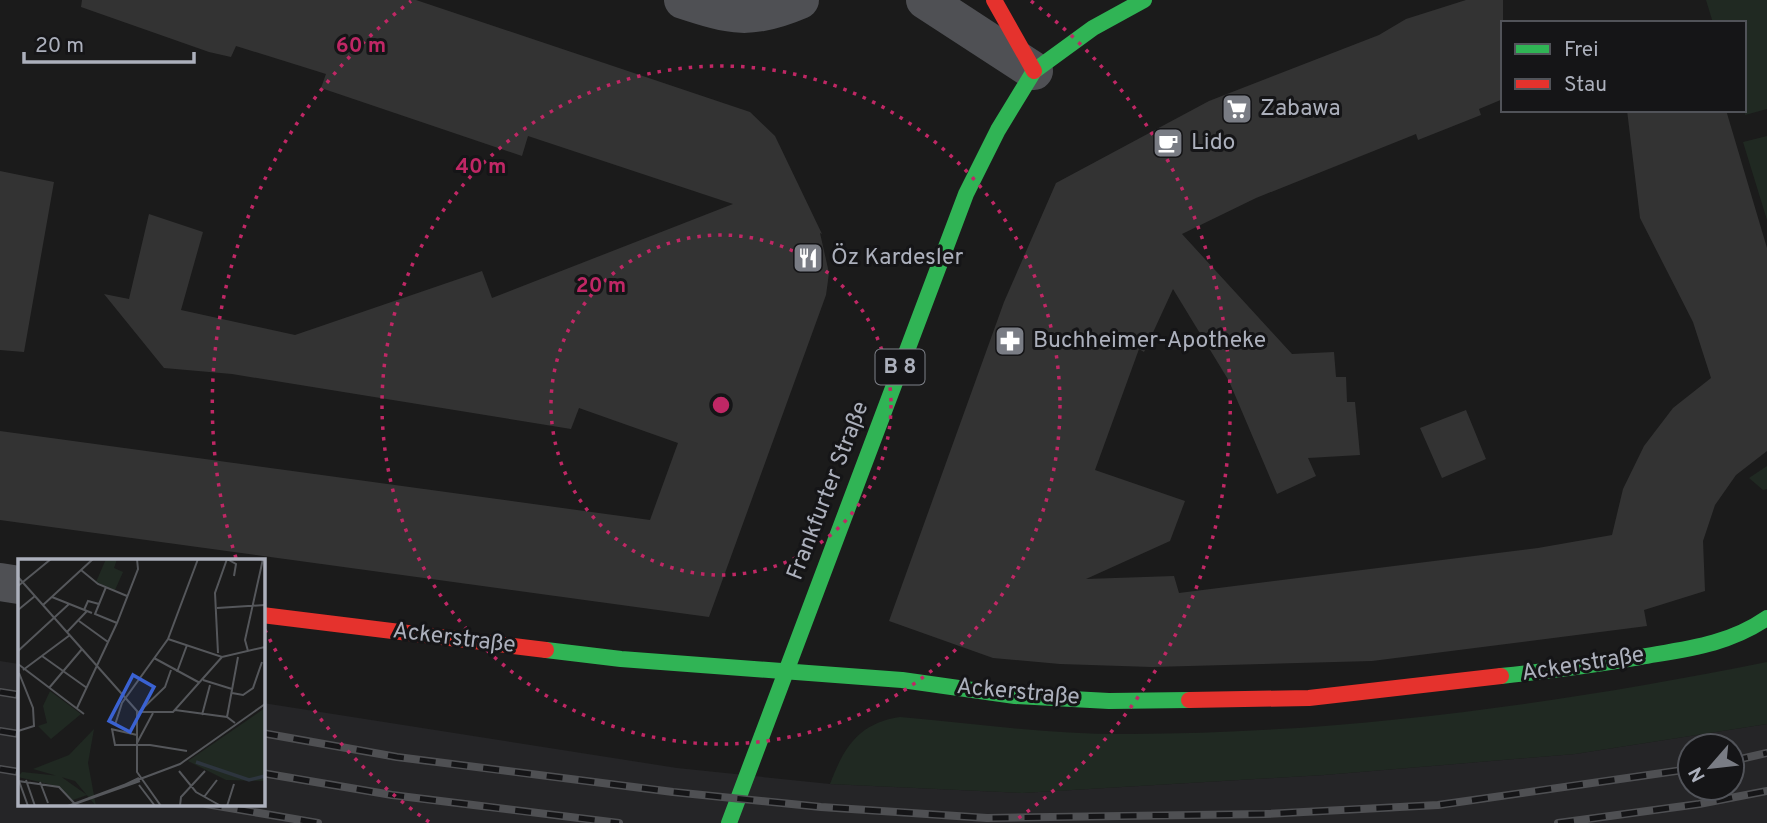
<svg xmlns="http://www.w3.org/2000/svg" width="1767" height="823" font-family="Overpass,sans-serif">
	<style>
		.built { fill: #252527; fill-rule: evenodd }
		.green { fill: #202922 }
		.building { fill: #333 }
		.lines { fill: none; stroke-linecap: round; stroke-linejoin: round }
		.street { stroke: #4f5054; stroke-width: 38 }
		.fast { stroke: #30b455; stroke-width: 16 }
		.jam { stroke: #e5322d; stroke-width: 16 }
		.rail-casing { stroke: #4f5053; stroke-width: 8 }
		.rail { stroke: #151517; stroke-width: 5; stroke-dasharray: 16; stroke-linecap: butt }
		.ring { fill: none; stroke: #c02765; stroke-width: 3.5; stroke-dasharray: 3.5 7 }
		.labels { text-anchor: middle; dominant-baseline: central; stroke-width: 6; stroke-linejoin: round; paint-order: stroke }
		.shield { fill: #151517; stroke: #7f828a; stroke-width: 2 }
		.shield-label { font-size: 21px; font-weight: bold; fill: #acb0bc }
		.poi-label { font-size: 23px; fill: #acb0bc; stroke: #151517; text-anchor: start }
		.street-label { font-size: 23px; fill: #acb0bc; stroke: #151517 }
		.inset-river { fill: none; stroke: #2d353e; stroke-width: 3.5 }
		.inset-road { fill: none; stroke: #55575b; stroke-width: 2 }
		.view { fill: #3a62d2; fill-opacity: 0.15; stroke: #3a62d2; stroke-width: 3.5 }
		.inset-edge { fill: none; stroke: #acb0bc; stroke-width: 3.5 }
		.centre { fill: #c02765; stroke: #151517; stroke-width: 3.5 }
		.ring-label { font-size: 21px; text-anchor: middle; font-weight: bold; fill: #c02765; stroke: #151517; stroke-width: 6; stroke-linejoin: round; paint-order: stroke }
	</style>
	<rect width="100%" height="100%" fill="#1b1b1b"/>
	<path class="built" d="M0,661L19,664V804H262L263,703L677,768L830,784L1022,793L1324,775L1575,754L1767,724V823H0ZM1690,746H1732V788H1690Z"/>
	<path class="green" d="M1706,0H1767V109L1745,115L1744,23H1713Z
		M1767,136V220L1743,142Z
		M1767,466V489L1763,490L1749,478Z
		M1767,662V724L1575,754L1324,775L1022,793L830,784C844,747 859,723 900,717C977,724 1055,735 1132,734C1345,733 1559,704 1767,662Z"/>
	<path class="building" d="M82,0H416L750,112L775,136L822,234L820,233L829,273L826,295L709,617L0,520V431L650,520L678,443L579,408L571,429L232,374L164,368L104,294L129,299L149,214L203,232L181,310L295,335L482,271L492,298L733,204L528,136L522,156L321,88L326,74L236,46L231,57L209,52L81,7Z
		M1466,0H1503V99L1479,109L1481,115L1418,140L1416,134L1256,198L1182,234L1292,354L1334,352L1336,377H1346L1347,402H1355L1360,455L1308,458L1316,476L1277,494L1229,381L1173,289L1144,352L1139,349L1095,470L1185,501L1170,541L1086,579L1174,576L1179,593L1538,548L1612,535L1623,489L1644,446L1673,408L1711,378L1693,322L1640,218L1627,110H1726L1767,248V451L1736,475L1715,505L1703,541L1705,591L1644,610L1647,626L1372,661L1152,667L1060,664L993,658L889,621L1004,302L1056,183L1209,101L1379,35L1406,19Z
		M0,171L54,182L24,352L0,350Z
		M1466,410L1486,459L1442,478L1420,428Z"/>
	<g class="lines">
		<path class="street" d="M683,0C732,16 751,21 800,0
			M925,0L1034,71
			M0,582L19,585"/>
		<path class="fast" d="M546,650L621,659L902,680L1015,696L1109,701L1189,700
			M1501,676C1548,671 1594,665 1640,657C1686,649 1728,645 1767,618
			M729,823L966,194L998,130L1034,71L1093,28L1144,0"/>
		<path class="jam" d="M994,0L1034,71
			M262,615L546,650
			M1189,700L1309,698L1501,676"/>
		<g class="rail-casing">
			<path id="rail" d="M0,692L19,695
				M0,731L19,734
				M262,733L397,757L673,792L821,807L987,818L1265,814L1438,805L1690,769
				M1732,761L1767,753
				M0,769L19,772
				M262,773L392,795L619,823
				M206,804L318,823
				M1558,823L1699,804L1767,791"/>
		</g>
		<use href="#rail" class="rail"/>
	</g>
	<g class="ring">
		<circle cx="721" cy="405" r="170"/>
		<circle cx="721" cy="405" r="339"/>
		<path d="M429 822A509 509 0 0 1 264 628M236 558A509 509 0 0 1 411 1M1031 1A509 509 0 0 1 1013 822"/>
	</g>
	<defs>
		<g id="supermarket-square" transform="scale(1.575)"><rect x="-9" y="-9" width="18" height="18" rx="4" fill="#797c84" stroke="#151517"/><path d="M-6-5.5h2.5l.6 2H6L4.5 2H-2.5L-4.4-4H-6ZM-1.5 3.2a1.3 1.3 0 1 0 .1 0ZM3 3.2a1.3 1.3 0 1 0 .1 0Z" fill="#fff"/></g>
		<g id="cafe-square" transform="scale(1.575)"><rect x="-9" y="-9" width="18" height="18" rx="4" fill="#797c84" stroke="#151517"/><path d="M-5.5-4.5H6V0H3Q3 3.5 0 3.5H-2.5Q-5.5 3.5-5.5 0ZM3-3.2v2h1.7v-2ZM-6 4.5H4V6H-6Z" fill="#fff"/></g>
		<g id="restaurant-square" transform="scale(1.575)"><rect x="-9" y="-9" width="18" height="18" rx="4" fill="#797c84" stroke="#151517"/><path d="M-5-6h1v4h1v-4h1v4h1v-4h1v5L-1.5 .5V6h-2V.5L-5-1ZM5-6V6H3V1.5H1.5Q1.5-4 5-6Z" fill="#fff"/></g>
		<g id="pharmacy-square" transform="scale(1.575)"><rect x="-9" y="-9" width="18" height="18" rx="4" fill="#797c84" stroke="#151517"/><path d="M-2-6h4v4h4v4h-4v4h-4v-4h-4v-4h4Z" fill="#fff"/></g>
	</defs>
	<g fill-rule="evenodd">
		<use href="#supermarket-square" x="1237" y="109"/>
		<use href="#cafe-square" x="1168" y="143"/>
		<use href="#restaurant-square" x="808" y="258"/>
		<use href="#pharmacy-square" x="1010" y="341"/>
	</g>
	<g class="labels">
		<rect class="shield" x="875.5" y="349.5" width="49" height="35" rx="5"/>
		<g class="shield-label">
			<text x="900" y="367">B 8</text>
		</g>
		<g class="poi-label">
			<text x="1260" y="109">Zabawa</text>
			<text x="1191" y="143">Lido</text>
			<text x="831" y="258">Öz Kardesler</text>
			<text x="1033" y="341">Buchheimer-Apotheke</text>
		</g>
		<g class="street-label">
			<text transform="translate(829 491) rotate(-69)">Frankfurter Straße</text>
			<text transform="translate(454 639) rotate(7)">Ackerstraße</text>
			<text transform="translate(1583 665) rotate(-9)">Ackerstraße</text>
			<text transform="translate(1018 693) rotate(5)">Ackerstraße</text>
		</g>
	</g>
	<g transform="translate(18 559)">
		<rect width="247" height="247" fill="#1b1b1b"/>
		<path d="M88,0H99L96,9L105,13L97,31L78,23ZM32,132L63,155L33,180L20,167L29,164L25,147ZM247,149V222L208,221L170,202ZM76,170L70,204L78,247L57,222L15,210L51,196ZM4,213L42,217L69,236L55,241L39,227L0,218Z" fill="#202922"/>
		<path class="inset-river" d="M178,203L231,221L247,217"/>
		<path class="inset-road" d="M209,0L218,5L216,17M63,11L80,25L109,37M0,18L119,152V213L143,247M0,27L33,0M88,28L77,55L99,64M34,38L74,54M25,46L75,0M199,49L247,46M0,51L17,37M66,51L70,42L81,45M61,62L90,83M49,73L69,52M150,80L204,98L247,88M0,92L51,45M230,92L227,81L245,0M200,94L197,34L209,0M24,97L69,129M136,99L182,124M0,105L66,155M5,111L52,76M159,113L169,86M185,121L214,130M31,129L64,90M214,134L225,136L235,129L244,103M59,149L99,64L120,10L119,0M157,151L209,158L217,164M120,153H155L204,98M121,153L147,128L153,111M184,156L192,126M209,158L220,98M97,166L104,144L150,80L180,0M93,170L119,176M94,170L97,186H132L169,192M0,172L16,167L15,149L1,114M119,184L135,154M161,212L178,233L203,247M8,221L17,247M0,222L41,228L58,246M1,222L10,247M22,223L30,244M121,226L137,247M98,230L121,219M186,238L199,221M50,247L162,205L247,145M51,247L122,222M162,247L163,238L187,212M209,247L216,225"/>
		<path class="view" d="M115,116L136,128L112,173L91,162Z"/>
		<rect width="247" height="247" class="inset-edge"/>
	</g>
	<circle cx="721" cy="405" r="10" class="centre"/>
	<g class="ring-label">
		<text x="361" y="52">60 m</text>
		<text x="481" y="173">40 m</text>
		<text x="601" y="292">20 m</text>
	</g>
	<rect x="1501" y="21" width="245" height="91" fill="#151517" stroke="#515359" stroke-width="2"/>
	<rect x="1515" y="44" width="35" height="10" fill="#30b455" stroke="#515359" stroke-width="2"/>
	<text x="1564" y="56" font-size="21" fill="#acb0bc">Frei</text>
	<rect x="1515" y="79" width="35" height="10" fill="#e5322d" stroke="#515359" stroke-width="2"/>
	<text x="1564" y="91" font-size="21" fill="#acb0bc">Stau</text>
	<g transform="translate(1711 767) rotate(242)"><circle r="33" fill="#151517" stroke="#515359" stroke-width="2"/>
	<path d="M0-5L12 26L0 18L-12 26Z" fill="#797c84"/>
	<text y="-10" font-size="19" font-weight="bold" text-anchor="middle" fill="#acb0bc">N</text>
	</g>
	<path d="M24 52v10h170v-10" fill="none" stroke="#acb0bc" stroke-width="3.5"/>
	<text x="35" y="52" font-size="21" fill="#acb0bc" stroke="#151517" stroke-width="5" paint-order="stroke">20 m</text>
</svg>
